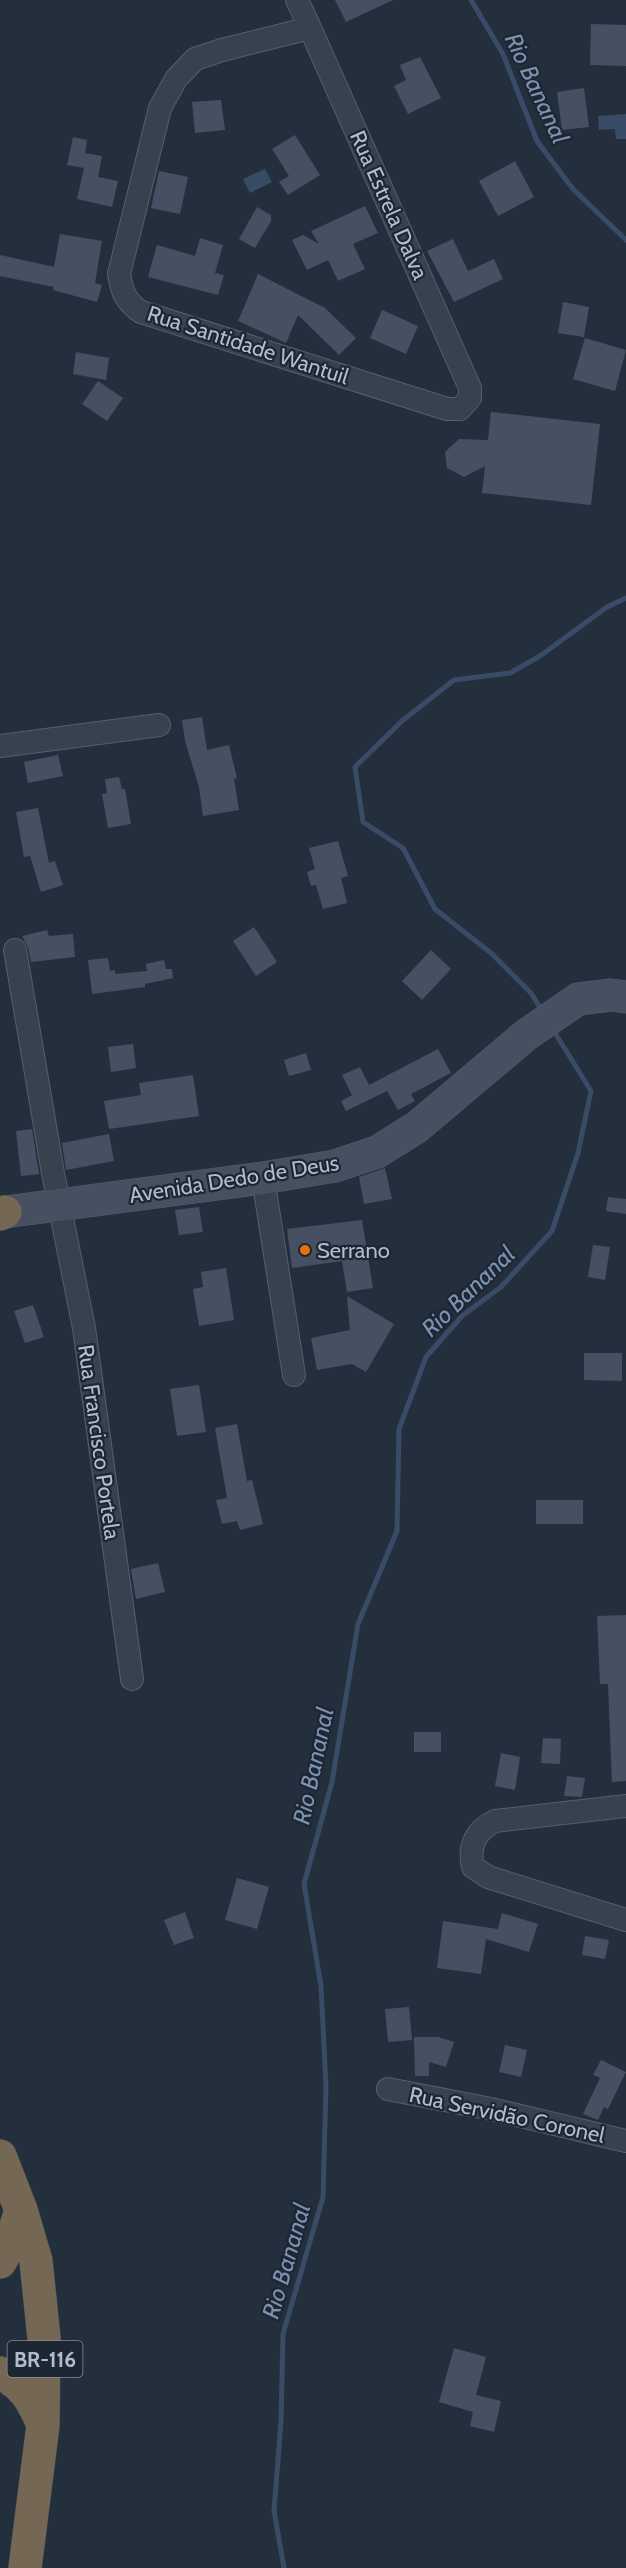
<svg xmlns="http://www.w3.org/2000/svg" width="626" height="2568" font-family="Cabin,sans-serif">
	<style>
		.water { fill: #394c67 }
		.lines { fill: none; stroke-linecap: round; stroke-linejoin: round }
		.stream { stroke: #394c67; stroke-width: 5 }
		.building { fill: #455162 }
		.street-casing { stroke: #565f6c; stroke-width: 24 }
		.secondary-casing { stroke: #565f6c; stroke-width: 33 }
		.highway-casing { stroke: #434c59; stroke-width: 34 }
		.street { stroke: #38414e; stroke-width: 22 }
		.secondary { stroke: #465061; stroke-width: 32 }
		.highway { stroke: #746855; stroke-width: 33 }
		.food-dot { fill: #e8710a; stroke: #1d2633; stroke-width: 2 }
		.labels { text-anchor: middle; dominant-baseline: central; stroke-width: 4.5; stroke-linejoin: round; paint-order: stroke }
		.shield { fill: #1d2633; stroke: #878f9c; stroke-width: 1.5 }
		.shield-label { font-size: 21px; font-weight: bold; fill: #b4bcc9 }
		.street-label { font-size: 22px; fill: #b4bcc9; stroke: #1d2633 }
		.poi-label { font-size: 22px; fill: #b4bcc9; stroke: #1d2633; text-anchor: start }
		.water-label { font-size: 24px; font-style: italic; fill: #7c92b1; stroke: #1d2633 }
	</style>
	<rect width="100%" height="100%" fill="#242f3e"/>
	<path class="water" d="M626,114V139H616L615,129L599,130L598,116Z
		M265,169L272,182L250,193L243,179Z"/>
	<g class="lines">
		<path class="stream" d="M471,0L503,54L537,141L573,189L626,240
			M543,1012L531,993L491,953L435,909L403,848L363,822L355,767L402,721L454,680L510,673L540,656L607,607L626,598
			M284,2568L274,2511L281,2421L283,2334L323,2197L326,2086L321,1986L304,1884L332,1782L358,1624L397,1531L399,1429L426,1357L462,1316L501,1287L552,1231L578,1153L591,1091L552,1028"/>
	</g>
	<path class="building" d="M335,0H393L346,22Z
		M591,24L626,25V66L590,65Z
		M420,57L441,98L408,114L394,86L406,80L400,65Z
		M584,88L589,127L562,130L557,92Z
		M221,100L225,130L195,133L192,102Z
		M295,135L320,175L288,195L279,182L289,176L272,149Z
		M73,137L87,140L85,153L102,156L98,177L118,181L112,207L77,199L84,168L67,165Z
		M515,161L534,197L498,216L479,181Z
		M159,171L188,177L180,214L151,208Z
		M365,206L378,233L353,244L365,269L338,281L328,260L307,270L292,240L303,235L319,244L311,231Z
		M257,207L271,215V221L255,248L239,239Z
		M60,234L102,241L95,283L102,285L97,302L53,290L54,287L0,276V255L54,267Z
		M200,238L223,245L215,273L224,275L218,295L148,277L157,245L195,256Z
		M453,239L468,271L494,259L503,279L454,302L427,251Z
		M258,274L325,308L356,338L339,355L298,315L286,343L238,321Z
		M563,302L589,307L584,337L558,333Z
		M382,310L418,326L406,354L370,338Z
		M585,338L626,350L615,391L573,379Z
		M76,352L109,358L106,380L73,374Z
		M98,381L123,398L107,421L82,404Z
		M491,412L600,424L591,505L482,493L485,466L464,477L447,468L445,452L459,439L488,440Z
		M202,717L207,750L229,745L237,778L234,779L239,810L203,816L199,787L185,741L182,720Z
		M58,755L63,776L28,783L24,762Z
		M119,777L122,789H125L131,824L108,828L102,794L107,793L105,779Z
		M38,808L49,863L55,861L63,885L41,892L30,856L24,857L16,812Z
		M338,841L348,876L341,878L347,903L323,909L316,885L311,886L307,872L315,869L309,848Z
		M254,927L277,962L256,976L233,941Z
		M47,930L49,936L73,934L75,957L31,962L28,947L22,936Z
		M431,950L451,969L422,1000L402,981Z
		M108,958L110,971L115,970V974L147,971L146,964L164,960L166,969H172L173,978L145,984V987L92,994L88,960Z
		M133,1044L136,1068L111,1072L108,1047Z
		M438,1049L451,1073L411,1094L415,1101L398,1110L387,1091L346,1111L341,1101L352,1095L342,1075L360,1067L369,1085Z
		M306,1053L311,1070L289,1076L284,1060Z
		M193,1075L199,1116L109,1129L104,1101L141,1095L139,1083Z
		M32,1129L39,1174L21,1176L16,1131Z
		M109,1134L114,1161L66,1170L62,1143Z
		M385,1168L392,1199L364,1204L359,1177Z
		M608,1197L626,1199V1214L606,1211Z
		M199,1207L203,1232L179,1235L175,1210Z
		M362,1220L373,1288L347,1292L342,1261L292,1268L287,1229Z
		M593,1245L610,1247L605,1280L588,1277Z
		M226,1268L234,1320L199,1326L193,1289L203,1287L201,1272Z
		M347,1296L394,1324L366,1372L352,1364L317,1370L311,1338L350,1330Z
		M33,1305L44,1337L25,1343L14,1311Z
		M584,1353H622V1381L584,1380Z
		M199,1385L206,1432L177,1436L170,1389Z
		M237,1424L247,1481L252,1480L263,1524L240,1530L237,1521L222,1524L216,1500L227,1498L215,1428Z
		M536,1500H583V1524H536Z
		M158,1563L165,1592L136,1599L131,1569Z
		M626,1615V1781L612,1782L608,1684H600L597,1616Z
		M414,1732H441V1752H414Z
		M543,1738L561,1739L560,1764L541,1763Z
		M501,1753L520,1757L515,1790L495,1786Z
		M567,1776L585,1778L582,1797L564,1796Z
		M237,1878L269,1887L257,1929L225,1920Z
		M185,1912L194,1938L174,1945L164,1920Z
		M502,1913L538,1924L529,1952L486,1939L481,1974L437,1968L443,1921L498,1929Z
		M585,1936L609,1940L605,1959L582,1955Z
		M409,2007L412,2040L388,2042L385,2009Z
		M414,2037H438L454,2042L446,2067L429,2062V2076H415Z
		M505,2045L527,2050L521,2077L499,2072Z
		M601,2060L626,2072L608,2109L604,2107L598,2120L583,2114L600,2078L593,2075Z
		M454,2348L486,2357L476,2395L501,2401L494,2432L470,2426L473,2412L439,2402Z"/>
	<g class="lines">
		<g class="street-casing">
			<path id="street" d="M297,0L310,28L470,388V398L460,409H447L428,403L141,312C125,301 122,292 119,274L160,108L176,79L195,59L222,50L310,28
				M0,746L159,725
				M15,950L53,1173L84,1328L132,1679
				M263,1178L294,1375
				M626,1806L495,1821C476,1830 468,1846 473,1867L488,1877L626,1920
				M388,2089L491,2109L626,2141"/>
		</g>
		<g class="secondary-casing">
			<path id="secondary" d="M5,1212L263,1178L335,1166L377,1152L417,1127L526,1035L578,999L611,995L626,997"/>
		</g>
		<g class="highway-casing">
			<path id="highway" d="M0,1214L5,1212
				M0,2156L21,2210L36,2261L44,2338L43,2425L25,2568
				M0,2262L11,2242L21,2210
				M0,2373C24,2384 33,2401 43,2425"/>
		</g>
		<use href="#street" class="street"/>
		<use href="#secondary" class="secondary"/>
		<use href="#highway" class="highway"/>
	</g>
	<circle class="food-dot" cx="305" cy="1250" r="6"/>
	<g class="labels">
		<rect class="shield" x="7.5" y="2341" width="75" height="36" rx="4.5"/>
		<g class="shield-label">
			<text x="45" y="2359">BR-116</text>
		</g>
		<g class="street-label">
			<text transform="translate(389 205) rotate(66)">Rua Estrela Dalva</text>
			<text transform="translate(248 345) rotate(18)">Rua Santidade Wantuil</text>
			<text transform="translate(234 1179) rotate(-9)">Avenida Dedo de Deus</text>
			<text transform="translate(99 1442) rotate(82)">Rua Francisco Portela</text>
			<text transform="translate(507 2115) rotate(12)">Rua Servidão Coronel</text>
		</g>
		<g class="poi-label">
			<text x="317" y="1250">Serrano</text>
		</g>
		<g class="water-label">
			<text transform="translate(537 88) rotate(65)">Rio Bananal</text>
			<text transform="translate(468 1291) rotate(-44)">Rio Bananal</text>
			<text transform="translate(313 1766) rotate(-78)">Rio Bananal</text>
			<text transform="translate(286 2261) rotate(-74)">Rio Bananal</text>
		</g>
	</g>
</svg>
